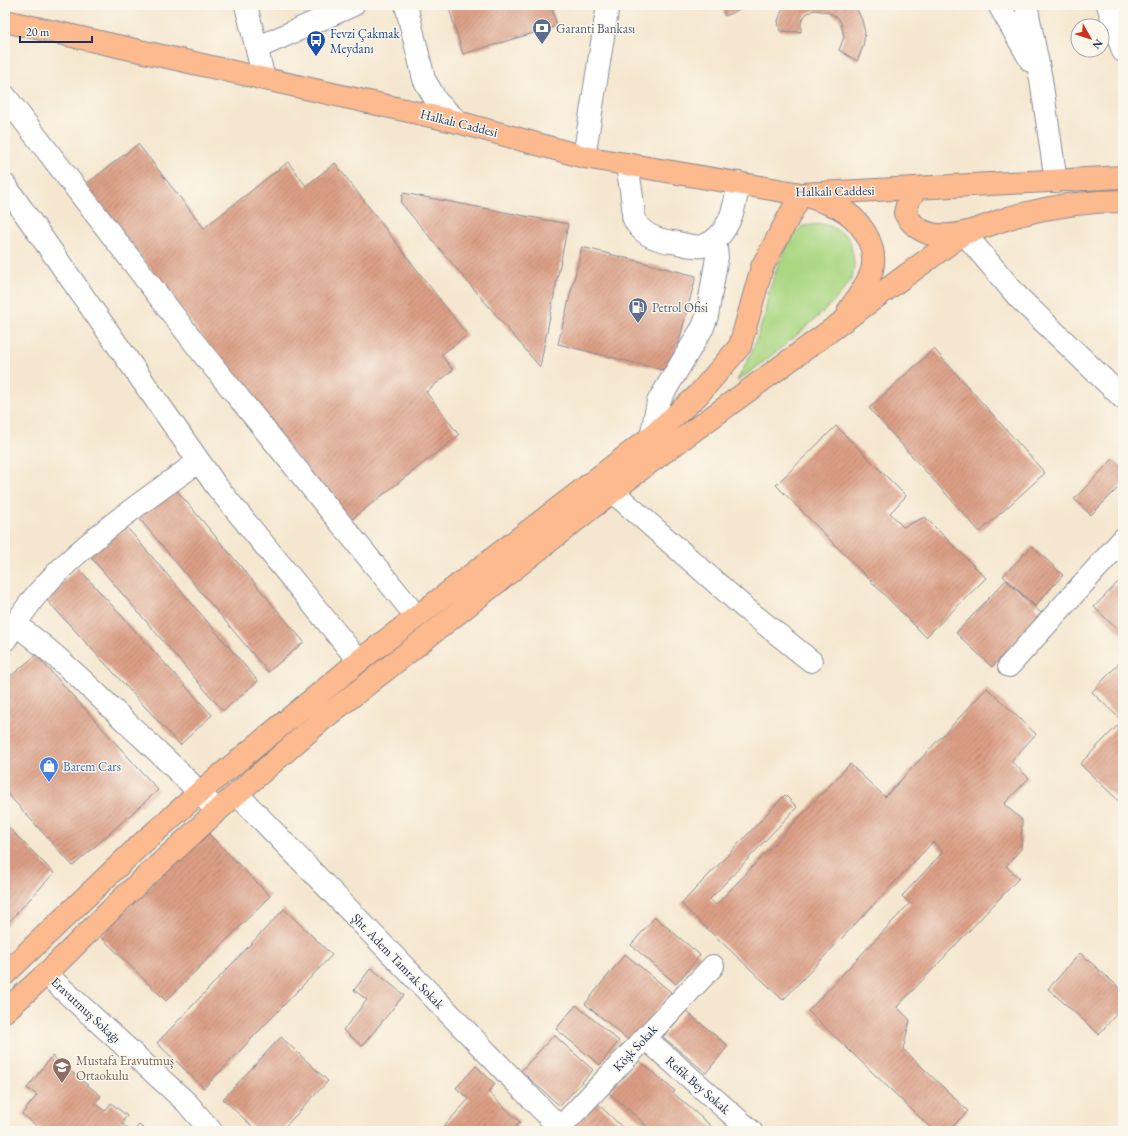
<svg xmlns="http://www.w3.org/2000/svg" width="1128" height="1136" font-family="'EB Garamond',serif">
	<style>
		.green { fill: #abd783; stroke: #638370 }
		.building { fill: url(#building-hatch) }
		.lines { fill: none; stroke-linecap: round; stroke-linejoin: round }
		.minor-casing { stroke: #888b96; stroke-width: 24 }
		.major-casing { stroke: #888b96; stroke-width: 24 }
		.minor { stroke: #fff; stroke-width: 22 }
		.major { stroke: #fcba8e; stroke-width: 22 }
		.labels { text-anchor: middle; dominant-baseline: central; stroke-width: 3; stroke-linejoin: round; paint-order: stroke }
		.service-label { font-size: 13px; fill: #4e5e75; stroke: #fbf7ec; text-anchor: start }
		.transit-label { font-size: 13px; fill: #164399; stroke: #fbf7ec; text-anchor: start }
		.street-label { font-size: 13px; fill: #1b2f5e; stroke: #fbf7ec }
		.shop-label { font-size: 13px; fill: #366cbe; stroke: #fbf7ec; text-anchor: start }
		.education-label { font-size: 13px; fill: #785e54; stroke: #fbf7ec; text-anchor: start }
	</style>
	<defs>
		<pattern id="building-hatch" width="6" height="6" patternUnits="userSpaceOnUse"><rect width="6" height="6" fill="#dc9f85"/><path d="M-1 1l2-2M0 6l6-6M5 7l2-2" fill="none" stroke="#b28270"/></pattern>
	</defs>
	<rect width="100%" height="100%" fill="#fbf7ec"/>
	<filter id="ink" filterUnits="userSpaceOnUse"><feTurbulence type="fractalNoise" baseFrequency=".025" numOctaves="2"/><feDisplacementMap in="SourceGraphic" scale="8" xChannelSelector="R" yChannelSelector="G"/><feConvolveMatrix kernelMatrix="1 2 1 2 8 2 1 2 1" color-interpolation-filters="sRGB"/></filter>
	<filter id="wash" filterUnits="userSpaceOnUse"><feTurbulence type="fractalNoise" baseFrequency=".012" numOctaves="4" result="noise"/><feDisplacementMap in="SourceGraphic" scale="16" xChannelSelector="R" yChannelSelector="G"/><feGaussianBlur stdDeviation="0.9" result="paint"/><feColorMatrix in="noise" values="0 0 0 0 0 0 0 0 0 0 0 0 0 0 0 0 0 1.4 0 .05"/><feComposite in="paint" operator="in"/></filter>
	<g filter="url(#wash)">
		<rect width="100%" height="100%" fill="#f5e7cf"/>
		<path class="green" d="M822,224L831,226L849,238C852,250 856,263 853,274C848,298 760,366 737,381L753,349L765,314L768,294L778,265L792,235L803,226Z"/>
		<g id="blocks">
			<path class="building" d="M448,5H551L557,26L463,54Z
				M721,5H750L725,16Z
				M784,5H855L862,20L865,33L863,47L857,61L839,50L844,37L841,23L838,18L828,12L814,10L806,14L801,22V32L780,31L778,21Z
				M138,144L204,228L288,162L306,186L335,163L467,335L441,355L453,370L426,392L459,435L347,523L85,185Z
				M403,193L568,224L540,367L401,203Z
				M582,247L696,276L671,372L558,344Z
				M934,349L1045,473L980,532L869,408Z
				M836,426L906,496L890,513L903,527L925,517L986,578L926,637L776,485Z
				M1113,459L1123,468V483L1091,515L1074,499Z
				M174,487L304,642L268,672L138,517Z
				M124,524L258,681L223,711L89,555Z
				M1032,546L1063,575L1035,606L1003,576Z
				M78,568L212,715L180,745L45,598Z
				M1123,577V635L1094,607Z
				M1006,580L1042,614L992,667L956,633Z
				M36,655L158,790L73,866L5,791V681Z
				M1123,659V805L1080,764L1122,721L1092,692Z
				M987,688L1036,734L1011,761L1029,778L1004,804L1022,820L1021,849L1006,866L1019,878L897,1007L910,1020L903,1049L968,1111L948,1131H934L808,1011L910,903L902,896L943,852L933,842L783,1000L681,904L785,795L797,807L710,899L716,905L850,764L885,797Z
				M5,824L54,873L5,926Z
				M205,830L270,896L166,1001L100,936Z
				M284,909L332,955L204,1088L157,1043Z
				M655,917L700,955L676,984L631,945Z
				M1080,953L1123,991V1016L1118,1012L1099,1034L1048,989Z
				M625,954L671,992L631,1042L585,1004Z
				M371,968L404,995L362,1046L343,1030L367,1000L354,990Z
				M576,1005L619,1041L600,1065L556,1029Z
				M686,1011L728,1046L706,1073L663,1037Z
				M554,1035L593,1070L560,1106L521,1071Z
				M281,1037L328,1081L281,1131H257L223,1099Z
				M52,1056L101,1096L95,1103L105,1111L111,1103L127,1116L121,1123L131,1131H43L22,1114L37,1095L27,1088Z
				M638,1060L675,1091L673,1093L717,1131H641L646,1125L609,1093Z
				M476,1066L495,1084L488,1092L520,1122L512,1131H439L469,1099L456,1088Z
				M596,1102L626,1131H569Z
				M139,1125L146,1131H134Z"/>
		</g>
	</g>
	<g filter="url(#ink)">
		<use href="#blocks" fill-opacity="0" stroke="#888b96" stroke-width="1"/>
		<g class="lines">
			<g class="minor-casing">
				<path id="minor" d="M246,5L264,79
					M406,5L424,79L437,102L458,122
					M999,5L1031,61
					M1026,5L1041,79L1056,181
					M1108,5L1123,51
					M257,48L353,5
					M5,96L204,355L416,616
					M584,157L608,5
					M627,164C629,179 632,193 633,207C634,211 632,216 634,219C641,234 656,240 672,242C681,243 693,248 702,246C729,239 735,206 739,183
					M5,185L217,487L359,661
					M964,233L1018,297L1123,398
					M651,437L658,402L703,327L707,316L717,257L715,240
					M613,492L745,608L811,661
					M15,624C55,653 92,689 127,723C158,752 189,780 217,811
					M5,640C16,624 25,608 38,593C80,544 146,499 198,462
					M1009,666L1123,539
					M237,794L560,1128
					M46,974L187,1103L211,1131
					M645,1038L751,1131
					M557,1131L713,966"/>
			</g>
			<g class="major-casing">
				<path id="major" d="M5,21L458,122L584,157L801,194L1123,177
					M917,188L908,201L905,213C913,227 923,234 939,235C966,238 994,221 1019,215C1053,206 1089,201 1123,201
					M811,197C819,201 829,203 837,207C860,218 878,245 872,270C868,284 857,298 849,310
					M5,974L138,847L200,792L359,661L651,437L698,395L740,346L762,267L801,194
					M5,1011L46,974L126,895L217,811L323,719L645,466L964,233"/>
			</g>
			<use href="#minor" class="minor"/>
			<use href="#major" class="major"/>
		</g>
	</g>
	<defs>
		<g id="bank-pin" transform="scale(1)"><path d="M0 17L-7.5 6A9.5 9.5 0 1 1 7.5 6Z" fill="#5c6f8a" stroke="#fbf7ec"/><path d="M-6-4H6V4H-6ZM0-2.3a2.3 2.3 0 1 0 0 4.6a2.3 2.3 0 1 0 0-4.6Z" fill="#fff"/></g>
		<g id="bus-pin" transform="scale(1)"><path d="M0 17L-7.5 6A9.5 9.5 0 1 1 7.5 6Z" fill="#1a4fb4" stroke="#fbf7ec"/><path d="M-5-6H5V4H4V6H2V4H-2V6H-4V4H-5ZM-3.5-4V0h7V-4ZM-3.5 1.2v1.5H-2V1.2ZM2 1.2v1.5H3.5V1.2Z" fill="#fff"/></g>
		<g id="fuel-pin" transform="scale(1)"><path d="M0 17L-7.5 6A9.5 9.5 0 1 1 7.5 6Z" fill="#5c6f8a" stroke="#fbf7ec"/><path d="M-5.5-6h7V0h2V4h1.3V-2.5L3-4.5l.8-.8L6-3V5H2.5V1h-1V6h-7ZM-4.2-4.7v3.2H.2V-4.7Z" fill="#fff"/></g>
		<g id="shop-pin" transform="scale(1)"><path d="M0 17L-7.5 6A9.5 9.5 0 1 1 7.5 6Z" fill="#3f7fe0" stroke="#fbf7ec"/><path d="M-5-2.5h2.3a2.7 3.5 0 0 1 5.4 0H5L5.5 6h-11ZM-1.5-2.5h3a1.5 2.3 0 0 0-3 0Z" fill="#fff"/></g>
		<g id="school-pin" transform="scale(1)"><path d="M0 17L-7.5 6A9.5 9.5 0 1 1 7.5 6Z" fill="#8d6e63" stroke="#fbf7ec"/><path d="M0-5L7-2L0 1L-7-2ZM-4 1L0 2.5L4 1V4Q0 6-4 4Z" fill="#fff"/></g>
	</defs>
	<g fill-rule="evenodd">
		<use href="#bank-pin" x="542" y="28"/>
		<use href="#bus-pin" x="316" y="40"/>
		<use href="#fuel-pin" x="638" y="307"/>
		<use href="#shop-pin" x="49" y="766"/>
		<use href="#school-pin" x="62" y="1067"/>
	</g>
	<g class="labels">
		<g class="service-label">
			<text x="556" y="28">Garanti Bankası</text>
			<text x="652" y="307">Petrol Ofisi</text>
		</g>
		<g class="transit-label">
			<text x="330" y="33">Fevzi Çakmak<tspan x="330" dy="15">Meydanı</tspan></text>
		</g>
		<g class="street-label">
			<text transform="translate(459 123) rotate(14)">Halkalı Caddesi</text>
			<text transform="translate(835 191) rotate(-1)">Halkalı Caddesi</text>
			<text transform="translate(398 961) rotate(46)">Şht. Adem Tamrak Sokak</text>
			<text transform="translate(86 1010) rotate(43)">Eravutmuş Sokağı</text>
			<text transform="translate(635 1048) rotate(-47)">Köşk Sokak</text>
			<text transform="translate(698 1085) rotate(41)">Refik Bey Sokak</text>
		</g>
		<g class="shop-label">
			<text x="63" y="766">Barem Cars</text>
		</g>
		<g class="education-label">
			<text x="76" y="1060">Mustafa Eravutmuş<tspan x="76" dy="15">Ortaokulu</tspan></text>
		</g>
	</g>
	<rect width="1128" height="1136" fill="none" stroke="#fbf7ec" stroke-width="20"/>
	<g transform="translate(1090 38) rotate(129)"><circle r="19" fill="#fbf7ec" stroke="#a1a7b3"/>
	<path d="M0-3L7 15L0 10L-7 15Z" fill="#c8321e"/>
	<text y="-6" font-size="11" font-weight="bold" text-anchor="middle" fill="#1b2f5e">N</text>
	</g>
	<path d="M20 36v6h72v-6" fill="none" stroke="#1b2f5e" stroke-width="2"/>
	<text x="26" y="36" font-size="12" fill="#1b2f5e" stroke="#fbf7ec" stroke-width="3" paint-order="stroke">20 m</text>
</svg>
